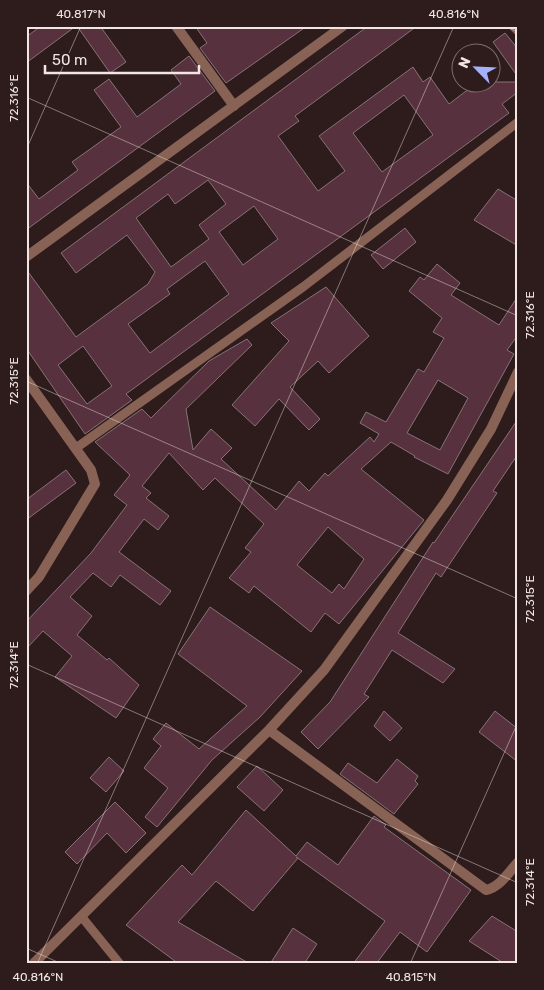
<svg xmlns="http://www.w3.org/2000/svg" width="544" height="990" font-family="Rubik,sans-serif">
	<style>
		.building { fill: #58313e; stroke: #867278; fill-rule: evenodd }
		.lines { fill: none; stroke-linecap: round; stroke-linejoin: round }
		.service { stroke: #886254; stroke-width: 9 }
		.minor { stroke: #886254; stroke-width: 10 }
		.ticks { fill: none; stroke: #f2e6e5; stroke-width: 1; stroke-opacity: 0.45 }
		.neatline { fill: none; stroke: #f2e6e5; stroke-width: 2 }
		.ticks-label { font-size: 12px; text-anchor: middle; fill: #f2e6e5 }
	</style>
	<rect width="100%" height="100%" fill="#2d1c1b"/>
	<path class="building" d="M41,26H76L26,63V37Z
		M77,26H100L126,62L110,73Z
		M195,26H307L226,83L200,48L207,43Z
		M368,26H417L295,116L299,121L278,136L318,191L345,171L319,136L413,67L423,82L430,77L449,104L478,82H518V92L502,104L509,113L126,394L132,400L85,434L26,348V269L76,337L148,284L155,272L127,235L76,273L61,253ZM404,95L433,135L382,172L353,133ZM208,180L226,204L199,225L209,239L171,267L136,218L168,194L175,204ZM254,206L278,239L243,265L219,232ZM205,261L229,294L150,353L128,324L170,294L167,289ZM83,346L112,386L87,404L58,365Z
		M505,33L518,49V77L493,42Z
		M189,56L215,91L26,230V182L39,199L78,170L72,162L121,127L94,90L109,79L137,117L181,84L171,70Z
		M498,189L518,201V246L474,220Z
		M405,228L416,242L383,269L371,255Z
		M437,264L460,283L451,295L499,325L518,296V335L507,350L514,354L448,474L414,457L415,456L391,442L361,469L424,520L339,624L325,613L311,632L254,586L249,593L229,578L251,552L245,548L264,524L215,478L203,490L169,453L142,486L151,493L146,498L169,516L158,530L144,519L119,552L171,591L160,605L120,575L111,587L93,573L70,597L92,616L77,635L107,660L109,658L139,685L116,718L55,677L72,656L43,631L26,649V622L91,553L127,505L114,495L130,475L95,442L142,409L151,418L209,361L247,339L252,345L186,409L193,450L211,429L232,448L221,459L276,510L299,481L309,491L325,473L328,476L370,437L374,442L379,434L360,423L366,412L386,422L418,369L424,372L444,338L433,332L442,318L409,291L420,277L424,280ZM438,380L468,398L440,450L407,433ZM328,527L364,559L344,589L339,584L332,593L297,565Z
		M326,287L369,336L329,373L318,361L290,387L320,419L309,430L279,399L255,426L232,405L289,341L271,323Z
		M518,419V454L493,491L497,493L441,577L436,573L398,633L455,669L443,683L392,650L364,694L369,697L318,749L301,732L330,702L433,542L434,543Z
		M66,470L76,483L26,520V500Z
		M210,607L302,671L260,717L212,760L157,827L145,817L168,788L144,768L161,746L153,739L166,723L199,749L247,706L178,654Z
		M384,711L402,728L390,741L374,726Z
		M495,711L518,729V762L479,732Z
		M109,757L124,771L106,792L90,778Z
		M397,759L418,776L415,781L418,784L394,814L340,774L348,763L377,783Z
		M257,766L283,790L264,811L237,787Z
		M115,802L146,833L126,853L107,833L77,864L65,852Z
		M246,810L296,856L307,842L338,865L374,816L386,825L384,827L471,890L427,952L400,932L376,964H353L385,921L296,857L298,858L253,911L216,881L178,922L250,964H179L126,925L182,865L192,875Z
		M492,916L518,932V964H505L469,941Z
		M293,928L317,944L304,964H270Z"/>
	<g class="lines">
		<path class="service" d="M513,26L518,31
			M76,448L303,287L518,122
			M81,916L120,964"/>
		<path class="minor" d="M176,26L234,106
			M26,257L343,26
			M26,379L91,470L95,484L39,577L26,591
			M269,730L486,890C500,887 509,872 518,862
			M33,964L269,730L324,670L447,500L491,429L518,372"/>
	</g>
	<path class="ticks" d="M504,26L518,32M26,97L518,316M26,150L81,26M26,381L518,599M26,664L518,883M26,948L62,964M37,964L454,26M410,964L518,722"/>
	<rect width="544" height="990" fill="none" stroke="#2d1c1b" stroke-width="55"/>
	<g transform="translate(476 68) rotate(294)"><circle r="24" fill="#2d1c1b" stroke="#7c6d6c"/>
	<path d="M0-4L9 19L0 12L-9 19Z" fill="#a4b1fc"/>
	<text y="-8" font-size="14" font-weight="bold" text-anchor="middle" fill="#f2e6e5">N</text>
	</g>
	<path d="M45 65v8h154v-8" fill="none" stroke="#f2e6e5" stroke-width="2.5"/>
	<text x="52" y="65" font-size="15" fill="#f2e6e5" stroke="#2d1c1b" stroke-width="4" paint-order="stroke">50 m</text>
	<rect x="28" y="28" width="488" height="934" class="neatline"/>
	<g class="ticks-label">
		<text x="81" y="18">40.817°N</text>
		<text x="454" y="18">40.816°N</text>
		<text transform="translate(14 98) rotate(-90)" y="4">72.316°E</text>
		<text transform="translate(530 315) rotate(-90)" y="4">72.316°E</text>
		<text transform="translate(14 381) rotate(-90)" y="4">72.315°E</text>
		<text transform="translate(530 599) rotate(-90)" y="4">72.315°E</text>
		<text transform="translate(14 665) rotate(-90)" y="4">72.314°E</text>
		<text transform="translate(530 882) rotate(-90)" y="4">72.314°E</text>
		<text x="38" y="981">40.816°N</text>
		<text x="411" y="981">40.815°N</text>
	</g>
</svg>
